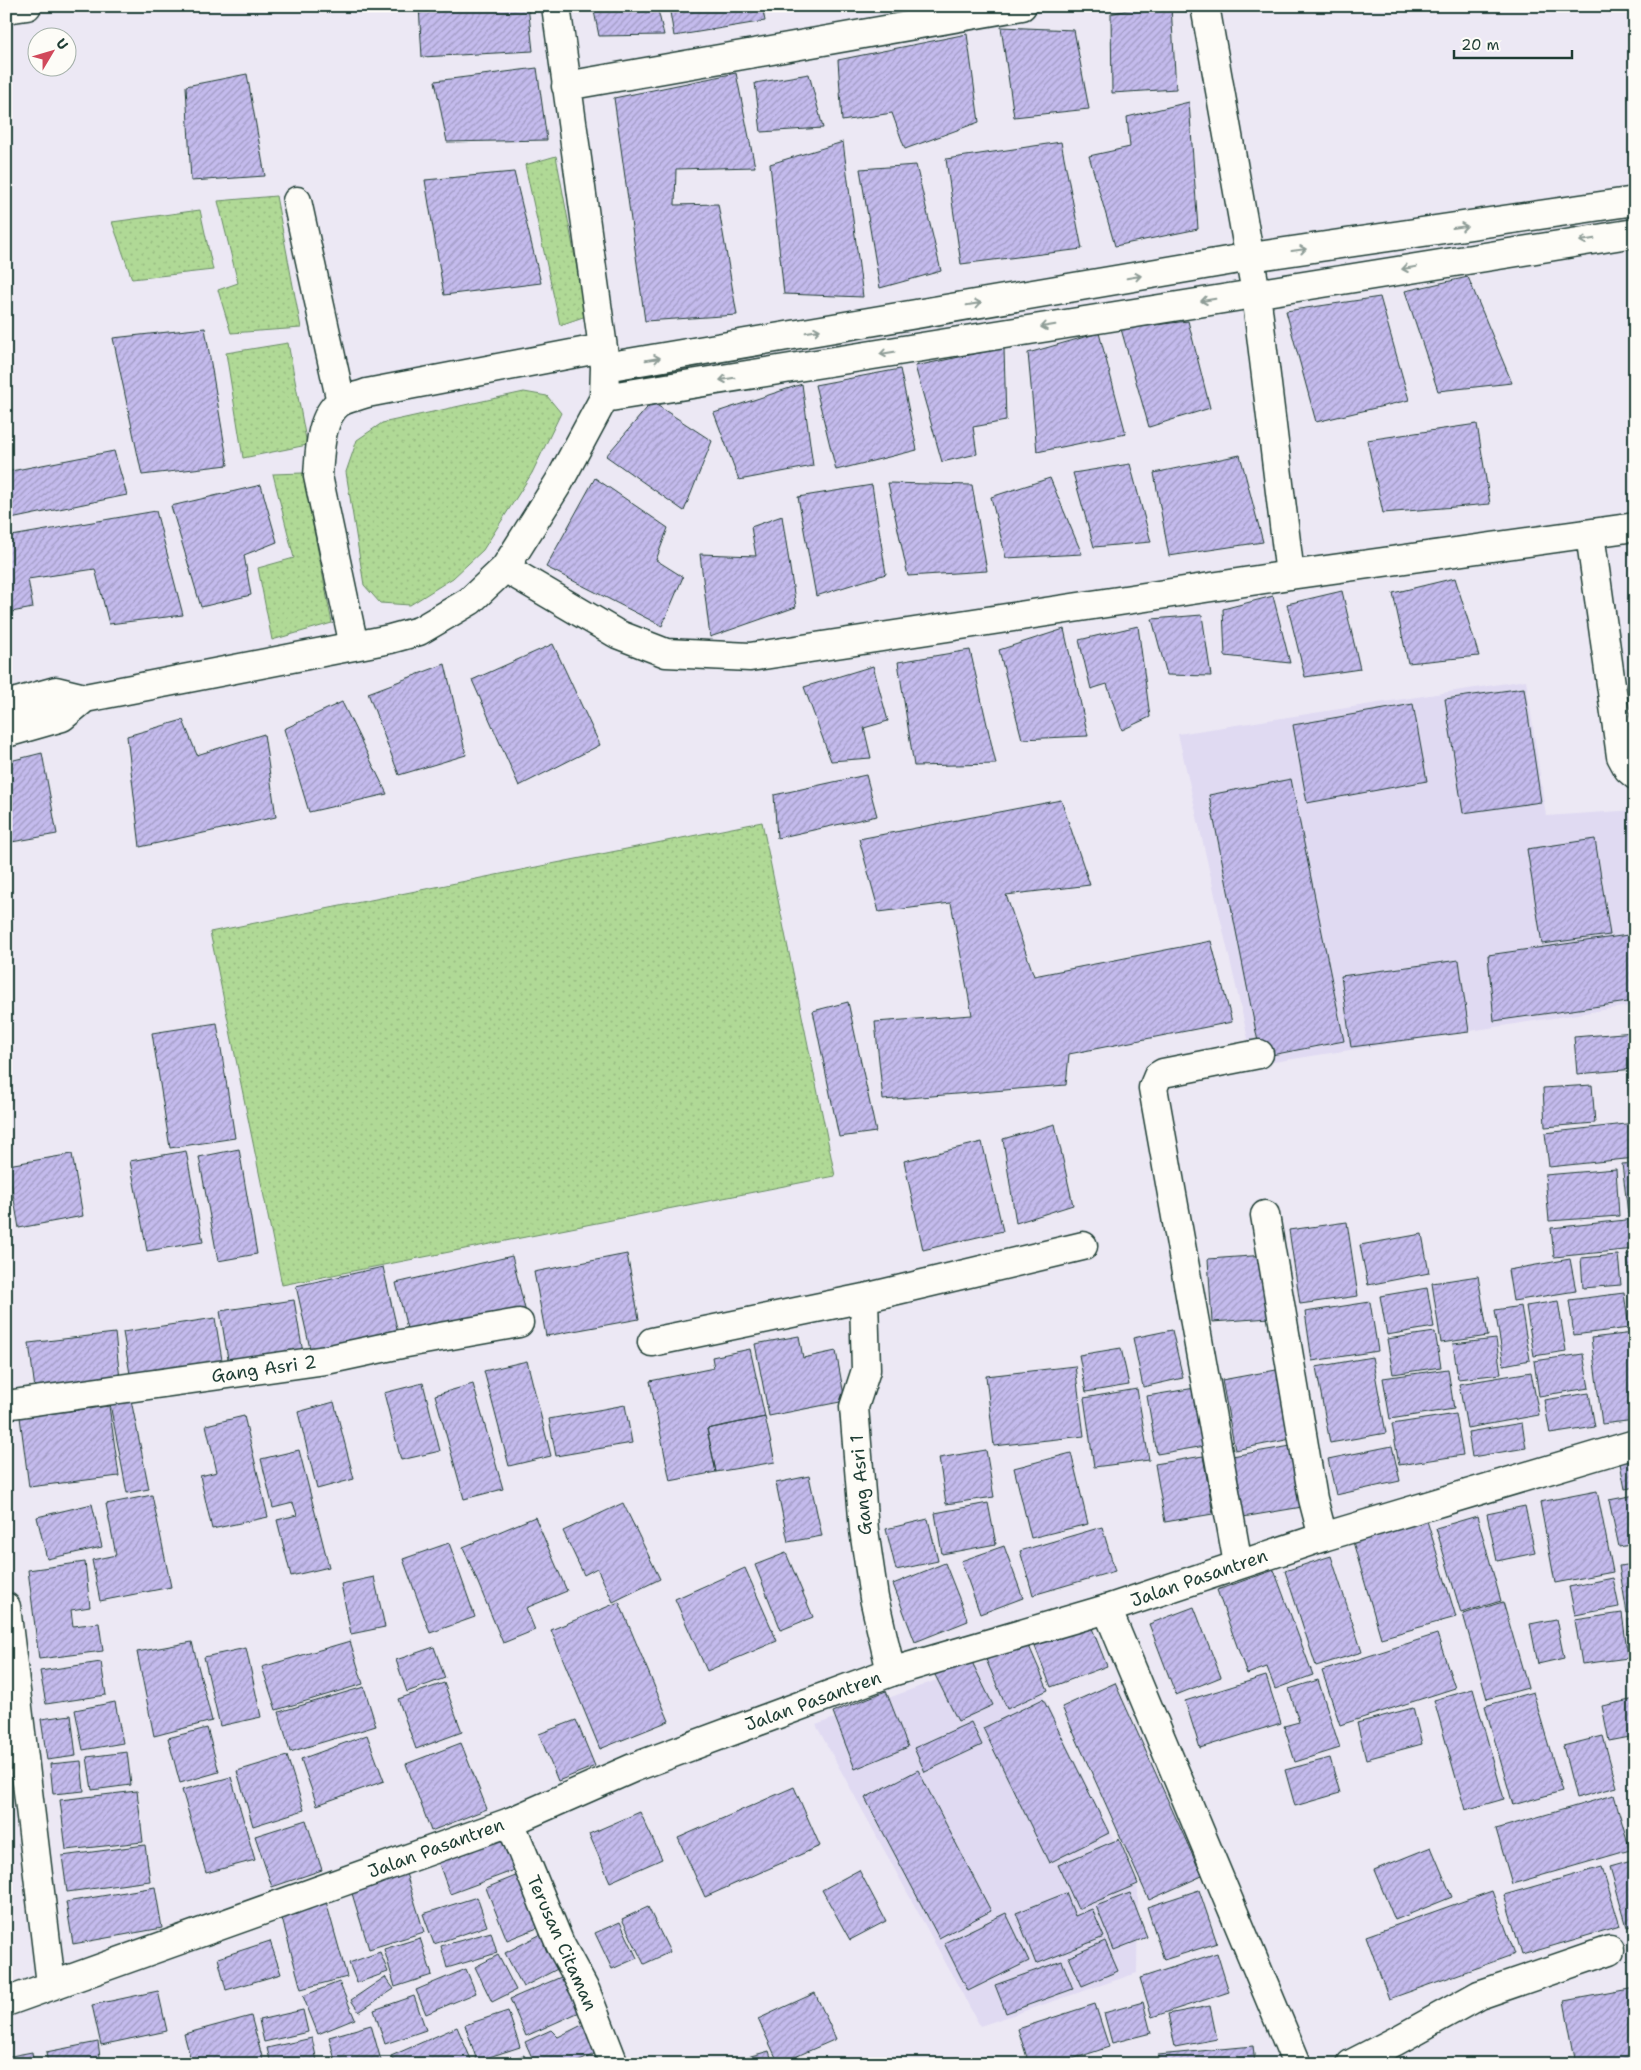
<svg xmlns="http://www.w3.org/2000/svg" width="1641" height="2070" font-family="'Shantell Sans',sans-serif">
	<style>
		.built { fill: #e0daf2 }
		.park { fill: url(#park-dots); stroke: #688b65 }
		.building { fill: url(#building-hatch); stroke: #1f3d34 }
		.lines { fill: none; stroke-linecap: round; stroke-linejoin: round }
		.minor-casing { stroke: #1f3d34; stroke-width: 31 }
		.major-casing { stroke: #1f3d34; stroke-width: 31 }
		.minor { stroke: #fdfcf7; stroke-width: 28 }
		.major { stroke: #fdfcf7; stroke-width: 28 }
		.oneway { stroke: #8e9c96 }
		.labels { text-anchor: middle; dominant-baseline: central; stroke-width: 4.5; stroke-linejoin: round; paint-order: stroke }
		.street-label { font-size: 18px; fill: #1f3d34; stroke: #fdfcf7 }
	</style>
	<defs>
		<pattern id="park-dots" width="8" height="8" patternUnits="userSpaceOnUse" patternTransform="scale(1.25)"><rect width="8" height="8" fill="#b0d996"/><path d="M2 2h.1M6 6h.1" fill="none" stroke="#97bb82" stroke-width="1.8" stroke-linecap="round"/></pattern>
		<pattern id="building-hatch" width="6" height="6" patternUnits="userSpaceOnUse" patternTransform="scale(1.25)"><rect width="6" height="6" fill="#c4bbed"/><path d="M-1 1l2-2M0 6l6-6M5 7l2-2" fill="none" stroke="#9f99c1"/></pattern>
	</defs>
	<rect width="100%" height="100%" fill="#ece8f4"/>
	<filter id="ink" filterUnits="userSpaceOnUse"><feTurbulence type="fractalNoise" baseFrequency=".02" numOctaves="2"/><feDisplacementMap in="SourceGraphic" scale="10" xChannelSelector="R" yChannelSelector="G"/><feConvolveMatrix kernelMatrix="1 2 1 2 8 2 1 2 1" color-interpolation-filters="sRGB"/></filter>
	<g filter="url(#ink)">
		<path class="built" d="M1526,680L1546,816L1635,810V1005L1254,1065L1178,734Z
			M1020,1649L1138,1890L1137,1973L980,2026L816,1725Z"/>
		<path class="park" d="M556,156L586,316L560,325L525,165Z
			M276,196L301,328L231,333L218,290L238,283L218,201Z
			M200,210L213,270L132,279L112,222Z
			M288,343L307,445L243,458L226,353Z
			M524,392L547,396L561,413L532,473L483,550L453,578L410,605L380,603L364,585L346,472L357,440L382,423Z
			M303,473L332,623L272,640L258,568L294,558L273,474Z
			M762,822L835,1176L282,1285L210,932Z"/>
		<path class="building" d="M419,6H528L533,51L422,57Z
			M593,6H657L664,35L599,36Z
			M669,6H762L765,21L674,36Z
			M1142,6H1171L1176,89L1112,93L1111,14Z
			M1001,27L1074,30L1089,109L1014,117Z
			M967,34L979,122L905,149L892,113L842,121L838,60Z
			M537,68L547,140L447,142L435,81Z
			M736,73L755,167L676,169L675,205L718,204L737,315L645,321L614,98Z
			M247,74L265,176L191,181L186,86Z
			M809,74L823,128L761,132L755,83Z
			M1189,102L1198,229L1115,246L1089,156L1130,147L1127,117Z
			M843,142L863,297L784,294L770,164Z
			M1061,142L1082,249L961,264L946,159Z
			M916,165L941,271L880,288L860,169Z
			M514,172L541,283L444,295L425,180Z
			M1468,277L1512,383L1438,391L1405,291Z
			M1380,297L1409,400L1316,422L1286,311Z
			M1188,321L1210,408L1149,427L1121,329Z
			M205,328L228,465L142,475L113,338Z
			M1099,333L1126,434L1037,452L1028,353Z
			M1004,348L1006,421L973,427L977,454L942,462L915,366Z
			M900,369L917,450L836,470L815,385Z
			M802,384L813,466L739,480L714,413Z
			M652,402L712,441L684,511L606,456Z
			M1477,424L1490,504L1383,513L1367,440Z
			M114,451L127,495L6,520V472Z
			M1240,455L1263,542L1169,556L1154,473Z
			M1130,464L1151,542L1094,547L1073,473Z
			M595,478L668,528L656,560L683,577L662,626L546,567Z
			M1050,478L1082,554L1006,558L991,497Z
			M888,483L972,485L987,571L908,576Z
			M261,485L277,542L244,555L251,595L201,607L171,506Z
			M872,485L886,574L816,596L798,497Z
			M156,511L183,615L109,624L95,569L28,579L33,608L6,613V537Z
			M782,516L796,607L710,637L700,554L756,556L751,527Z
			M1455,578L1479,656L1408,663L1393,593Z
			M1342,591L1360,669L1305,677L1287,604Z
			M1273,596L1290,663L1225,656L1223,609Z
			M1202,615L1211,676L1167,675L1152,619Z
			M1138,626L1150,717L1122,730L1107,684L1091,689L1079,640Z
			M1064,629L1088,736L1022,739L999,650Z
			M553,644L600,745L519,786L472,680Z
			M970,650L996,764L914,766L898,662Z
			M445,664L466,755L399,775L368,693Z
			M873,666L888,721L864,728L871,758L831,761L804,687Z
			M1524,688L1541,802L1463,813L1445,699Z
			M342,702L387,794L309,812L284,729Z
			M1413,704L1427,781L1307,803L1293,725Z
			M183,720L197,755L264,734L276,817L140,847L127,736Z
			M42,753L57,834L6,843V762Z
			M866,775L877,816L777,838L774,795Z
			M1291,779L1344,1041L1261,1057L1209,795Z
			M1061,800L1090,885L1006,895L1034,976L1211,941L1232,1022L1069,1054L1066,1085L883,1100L875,1022L972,1015L951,903L879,912L859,839Z
			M1595,839L1610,935L1542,944L1527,849Z
			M1635,934V1001L1494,1021L1488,955Z
			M1459,960L1469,1032L1351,1047L1341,976Z
			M848,1002L876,1132L839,1137L813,1011Z
			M217,1023L235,1138L170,1148L152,1033Z
			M1634,1032L1635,1069L1577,1074L1574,1037Z
			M1592,1085L1595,1123L1545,1127L1543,1088Z
			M1635,1123V1158L1549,1167L1545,1133Z
			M1055,1124L1073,1205L1016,1223L1003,1139Z
			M982,1142L1003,1231L923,1250L904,1161Z
			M239,1149L257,1254L218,1261L199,1157Z
			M186,1151L203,1242L147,1251L130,1161Z
			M72,1154L83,1216L19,1228L8,1165Z
			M1635,1163V1214H1628L1622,1164Z
			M1616,1169L1619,1216L1549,1221L1545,1175Z
			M1635,1219V1249L1554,1257L1551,1228Z
			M1347,1222L1358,1296L1300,1304L1289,1230Z
			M1422,1234L1429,1273L1368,1285L1360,1245Z
			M1635,1253V1305H1633L1627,1254Z
			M627,1254L639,1319L546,1336L534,1272Z
			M1266,1255L1270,1318L1212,1322L1208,1259Z
			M1618,1255L1621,1285L1583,1288L1581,1258Z
			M512,1256L526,1313L410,1341L396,1283Z
			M1570,1259L1576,1291L1513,1301L1508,1270Z
			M383,1267L398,1333L311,1353L296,1286Z
			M1478,1276L1488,1336L1441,1343L1432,1283Z
			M1427,1288L1434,1327L1387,1335L1380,1296Z
			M1624,1293L1629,1328L1574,1335L1569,1300Z
			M294,1300L303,1353L229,1365L220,1311Z
			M1558,1301L1566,1351L1534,1356L1526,1306Z
			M1370,1302L1378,1351L1312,1361L1305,1312Z
			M1521,1306L1530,1360L1504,1365L1495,1310Z
			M215,1318L223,1366L131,1380L123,1332Z
			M1172,1330L1183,1378L1143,1387L1133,1338Z
			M1435,1332L1441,1367L1393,1374L1387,1339Z
			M115,1333L120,1379L35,1389L29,1343Z
			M1633,1333L1635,1420L1602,1424L1591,1338Z
			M799,1336L803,1358L836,1351L845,1401L769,1416L755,1344Z
			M1496,1339L1501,1374L1458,1379L1453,1344Z
			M1121,1348L1129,1385L1086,1392L1079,1355Z
			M750,1349L765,1417L707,1429L716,1472L670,1481L650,1381L714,1368L712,1357Z
			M1583,1354L1589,1388L1539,1396L1534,1361Z
			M1372,1357L1386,1433L1330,1443L1316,1367Z
			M527,1361L551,1456L509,1466L484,1371Z
			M1075,1366L1084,1436L994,1446L986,1376Z
			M1287,1368L1301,1437L1235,1450L1222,1380Z
			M1448,1369L1454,1409L1390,1419L1383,1378Z
			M1531,1372L1539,1415L1467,1428L1459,1384Z
			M423,1383L440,1451L401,1460L384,1393Z
			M473,1384L503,1489L464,1499L435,1395Z
			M1195,1388L1205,1446L1157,1454L1147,1396Z
			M1137,1389L1149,1460L1094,1467L1084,1398Z
			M1589,1393L1595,1427L1550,1434L1544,1400Z
			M131,1400L149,1489L127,1493L110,1404Z
			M334,1402L354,1479L317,1489L298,1412Z
			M625,1405L632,1443L556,1456L549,1419Z
			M109,1406L119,1476L29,1487L20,1417Z
			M1456,1414L1463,1455L1399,1465L1392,1424Z
			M244,1416L268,1517L212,1529L200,1476L217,1472L206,1425Z
			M765,1417L775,1462L716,1472L707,1429Z
			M1522,1423L1526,1448L1472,1457L1468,1432Z
			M1297,1445L1308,1506L1237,1518L1226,1457Z
			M1392,1446L1400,1481L1336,1495L1328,1459Z
			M299,1450L329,1567L291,1576L277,1520L297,1515L293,1503L273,1508L261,1459Z
			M986,1450L994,1497L946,1504L939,1458Z
			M1071,1453L1088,1524L1031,1538L1014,1468Z
			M1635,1455V1487L1625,1489L1619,1458Z
			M1203,1456L1213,1514L1165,1522L1155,1464Z
			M809,1476L822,1536L788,1542L776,1483Z
			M1597,1491L1613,1572L1555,1583L1540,1502Z
			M152,1495L171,1587L100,1601L92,1560L116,1555L106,1504Z
			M1635,1495V1544L1619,1547L1609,1500Z
			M623,1503L660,1579L613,1602L597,1568L584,1575L563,1531Z
			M988,1503L996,1544L942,1554L935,1513Z
			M92,1504L102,1547L47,1559L37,1517Z
			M1525,1506L1535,1553L1497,1561L1487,1514Z
			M1425,1514L1456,1617L1381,1638L1351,1535Z
			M1477,1516L1501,1601L1461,1613L1436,1528Z
			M535,1517L567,1591L526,1608L535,1630L503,1643L463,1547Z
			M928,1519L938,1561L896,1570L886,1529Z
			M1102,1527L1115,1571L1033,1595L1020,1551Z
			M449,1543L475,1617L430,1633L403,1559Z
			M1004,1546L1023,1598L980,1614L961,1561Z
			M786,1553L813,1617L781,1630L755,1565Z
			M1331,1556L1362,1652L1316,1666L1285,1571Z
			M85,1562L90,1607L71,1610L73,1626L99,1623L103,1651L39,1659L28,1570Z
			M945,1563L968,1621L915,1642L893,1584Z
			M1635,1564V1612L1627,1613L1619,1566Z
			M745,1568L777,1641L707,1671L675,1599Z
			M1274,1570L1313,1675L1275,1689L1267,1667L1247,1674L1217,1590Z
			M374,1577L385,1627L351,1634L341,1584Z
			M1613,1578L1619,1607L1575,1615L1569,1587Z
			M619,1602L669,1721L600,1749L551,1630Z
			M1503,1602L1528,1688L1487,1699L1463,1614Z
			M1194,1607L1221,1677L1176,1695L1149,1624Z
			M1622,1613L1628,1658L1582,1664L1575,1620Z
			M1635,1618V1637L1630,1638L1628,1619Z
			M1556,1619L1564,1658L1538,1664L1530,1624Z
			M1090,1623L1107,1666L1051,1687L1034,1644Z
			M1437,1634L1455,1688L1340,1725L1322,1671Z
			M1026,1639L1048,1690L1007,1709L985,1657Z
			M350,1641L363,1684L276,1710L262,1667Z
			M192,1642L212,1721L154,1736L137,1652Z
			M1635,1642V1671L1629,1643Z
			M434,1647L445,1678L407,1692L396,1660Z
			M246,1648L261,1717L220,1726L204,1657Z
			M970,1658L993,1705L958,1721L935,1675Z
			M101,1662L106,1695L46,1704L40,1671Z
			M1266,1676L1281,1723L1200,1748L1185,1701Z
			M1318,1680L1340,1748L1295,1762L1284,1726L1299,1722L1289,1689Z
			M444,1683L462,1732L416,1749L398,1699Z
			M1115,1683L1202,1876L1149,1900L1062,1707Z
			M364,1687L376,1726L290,1752L279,1712Z
			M1473,1689L1504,1799L1465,1810L1434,1700Z
			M886,1691L908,1747L855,1769L833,1712Z
			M1533,1692L1562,1791L1513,1805L1485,1706Z
			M1043,1699L1109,1833L1049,1863L983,1728Z
			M1635,1699V1736L1609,1741L1602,1706Z
			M115,1702L123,1743L83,1750L75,1710Z
			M1413,1708L1422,1744L1366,1759L1357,1723Z
			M71,1715L76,1756L47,1760L41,1719Z
			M576,1720L595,1766L558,1781L539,1734Z
			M971,1722L982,1745L925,1772L914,1748Z
			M207,1728L219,1772L180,1783L168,1738Z
			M367,1735L384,1781L317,1805L301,1759Z
			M1603,1736L1617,1787L1576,1798L1563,1746Z
			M461,1743L487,1809L431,1831L406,1764Z
			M127,1752L131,1785L92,1790L87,1757Z
			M287,1756L304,1810L253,1826L237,1771Z
			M1330,1758L1340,1793L1295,1806L1285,1770Z
			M81,1761L84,1791L53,1794L50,1764Z
			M918,1770L991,1911L939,1938L865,1798Z
			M231,1777L255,1860L206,1873L182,1790Z
			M794,1787L820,1846L705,1897L678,1838Z
			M137,1791L143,1842L66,1850L60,1800Z
			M1614,1795L1630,1850L1512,1884L1496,1829Z
			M640,1812L662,1859L610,1882L589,1834Z
			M306,1820L322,1870L272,1887L255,1836Z
			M508,1827L523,1867L450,1894L435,1853Z
			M1119,1839L1138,1884L1078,1909L1058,1865Z
			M145,1845L150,1881L67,1892L62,1856Z
			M1431,1847L1452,1897L1395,1920L1374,1870Z
			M1635,1860V1925L1627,1927L1610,1867Z
			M1602,1867L1620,1926L1522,1955L1504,1895Z
			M405,1870L424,1932L369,1949L350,1887Z
			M859,1870L886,1921L850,1940L822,1890Z
			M523,1873L545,1925L507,1940L486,1888Z
			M155,1887L162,1928L73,1944L66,1902Z
			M1199,1890L1217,1943L1164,1960L1147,1907Z
			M1492,1891L1515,1954L1389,1999L1366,1936Z
			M1066,1893L1075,1916L1092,1909L1104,1937L1036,1964L1016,1913Z
			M1130,1893L1147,1937L1114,1950L1096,1906Z
			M477,1897L487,1926L434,1944L423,1914Z
			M325,1898L347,1977L301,1989L280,1911Z
			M648,1907L670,1952L644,1964L622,1919Z
			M1006,1913L1029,1961L968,1991L944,1943Z
			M620,1922L637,1958L612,1969L595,1933Z
			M547,1931L565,1965L523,1987L505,1953Z
			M491,1932L497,1953L447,1968L441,1946Z
			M420,1938L432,1975L395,1987L384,1949Z
			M270,1941L281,1974L226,1990L218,1958Z
			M1105,1941L1118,1971L1082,1986L1069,1957Z
			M380,1952L388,1972L357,1983L349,1963Z
			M1217,1953L1229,1992L1152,2017L1140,1978Z
			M498,1955L516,1990L492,2002L475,1967Z
			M1062,1961L1073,1989L1006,2013L995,1985Z
			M466,1969L476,1993L426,2014L416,1990Z
			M568,1974L584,2010L526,2036L510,1999Z
			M385,1977L394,1989L359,2012L351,2000Z
			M339,1982L355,2019L318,2034L303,1996Z
			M1635,1988V2058L1603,2064H1576L1564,2001Z
			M158,1991L167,2031L101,2045L92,2005Z
			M815,1993L836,2039L779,2064L758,2019Z
			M414,1996L426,2030L385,2044L374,2010Z
			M1143,2002L1151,2033L1112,2043L1104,2013Z
			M1095,2004L1109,2047L1057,2064H1029L1018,2029Z
			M1210,2006L1217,2039L1175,2047L1168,2014Z
			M303,2010L308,2032L264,2042L259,2020Z
			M508,2011L520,2047L477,2061L465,2025Z
			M251,2016L264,2064H192L184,2034Z
			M586,2023L600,2051L574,2064H535L525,2042L551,2030L558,2037Z
			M371,2025L382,2064H336L329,2037Z
			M457,2027L473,2064H395L391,2056Z
			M312,2038L317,2061L304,2064H271L267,2048Z
			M98,2042L101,2064H48L46,2052Z
			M1253,2046L1255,2064H1159L1158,2055Z
			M769,2051L773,2064H734L733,2061Z
			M32,2052L34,2064H6V2057Z
			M524,2055L527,2064H498Z"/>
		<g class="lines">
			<g class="minor-casing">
				<path id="minor" d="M1205,6L1256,293L1290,575
					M6,9L27,6
					M566,86L1022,6
					M297,201L341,402
					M605,367L1251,257L1635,201
					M604,398L1635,233
					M1590,534L1621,756L1628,769L1635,775
					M505,568L617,634L666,653L750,657L1290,575L1635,527
					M354,646L318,476C320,453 319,418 340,402C347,398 359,396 367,393L603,348
					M6,705L56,691L85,698L390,639L419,631L470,601L505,568L559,482L604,398L605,367L603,348L556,6
					M6,733L62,717L85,698
					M1265,1215L1313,1499L1323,1537
					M864,1298L866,1370L854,1407L864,1530L874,1598L891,1672
					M652,1342L864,1298L1083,1246
					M6,1405L326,1360L401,1344L519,1323
					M1238,1564L1153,1088L1158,1076L1163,1073L1259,1054
					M1107,1609L1297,2064
					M510,1822L560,1944L586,1992L614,2064
					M1351,2064L1396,2041L1479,1995L1610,1950"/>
			</g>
			<g class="major-casing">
				<path id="major" d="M6,1607L51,1984
					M6,2002L510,1822L635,1767L891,1672L1107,1609L1323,1537L1635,1444"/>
			</g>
			<use href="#minor" class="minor"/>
			<use href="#major" class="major"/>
		</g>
		<defs><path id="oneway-shaft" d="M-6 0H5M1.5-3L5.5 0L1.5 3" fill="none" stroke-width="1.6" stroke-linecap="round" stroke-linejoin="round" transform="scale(1.25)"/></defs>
		<g class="oneway">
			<use href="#oneway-shaft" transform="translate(1460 227) rotate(-8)"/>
			<use href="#oneway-shaft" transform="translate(1587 240) rotate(171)"/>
			<use href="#oneway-shaft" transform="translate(1299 250) rotate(-8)"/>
			<use href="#oneway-shaft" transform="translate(1409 268) rotate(171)"/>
			<use href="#oneway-shaft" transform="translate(1134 277) rotate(-10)"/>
			<use href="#oneway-shaft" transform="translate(1208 300) rotate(171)"/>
			<use href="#oneway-shaft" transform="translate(974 304) rotate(-10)"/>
			<use href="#oneway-shaft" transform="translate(1048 326) rotate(171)"/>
			<use href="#oneway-shaft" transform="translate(813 331) rotate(-10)"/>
			<use href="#oneway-shaft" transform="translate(887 353) rotate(171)"/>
			<use href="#oneway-shaft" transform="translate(653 359) rotate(-10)"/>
			<use href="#oneway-shaft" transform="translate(727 379) rotate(171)"/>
		</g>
	</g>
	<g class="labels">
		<g class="street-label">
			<text transform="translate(264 1369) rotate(-8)">Gang Asri 2</text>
			<text transform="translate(861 1485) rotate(-95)">Gang Asri 1</text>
			<text transform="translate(1199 1578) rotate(-19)">Jalan Pasantren</text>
			<text transform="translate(813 1701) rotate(-20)">Jalan Pasantren</text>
			<text transform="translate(436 1848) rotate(-20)">Jalan Pasantren</text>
			<text transform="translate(562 1943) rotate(66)">Terusan Citaman</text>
		</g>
	</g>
	<rect width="1641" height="2070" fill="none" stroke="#fdfcf7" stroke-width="25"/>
	<rect x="12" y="12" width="1616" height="2045" fill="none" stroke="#1f3d34" stroke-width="2" filter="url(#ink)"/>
	<g transform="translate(52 52) rotate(52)"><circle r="24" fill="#fdfcf7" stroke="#a4b0a9"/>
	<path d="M0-4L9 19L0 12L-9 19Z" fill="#d1495b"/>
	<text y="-8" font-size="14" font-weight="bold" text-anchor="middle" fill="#1f3d34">U</text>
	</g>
	<path d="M1454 50v8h118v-8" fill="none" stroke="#1f3d34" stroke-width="2.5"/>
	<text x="1461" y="50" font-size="15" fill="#1f3d34" stroke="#fdfcf7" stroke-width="4" paint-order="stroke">20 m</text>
</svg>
